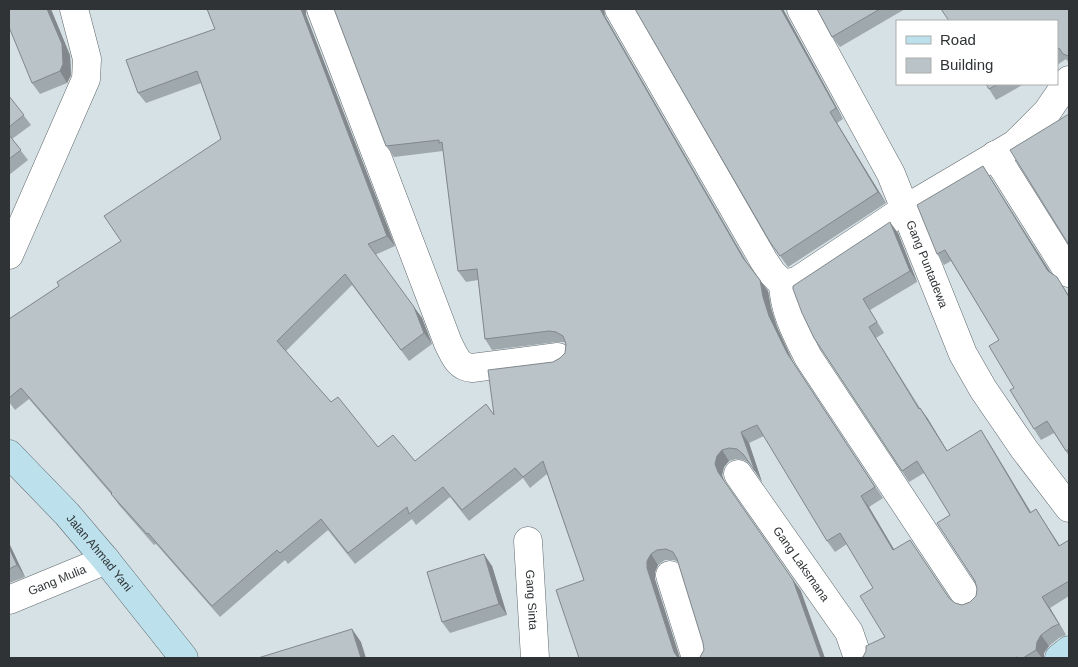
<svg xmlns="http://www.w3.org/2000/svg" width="1078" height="667" font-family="Helvetica,sans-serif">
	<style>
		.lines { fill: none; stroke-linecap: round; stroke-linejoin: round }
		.street-casing { stroke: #60696d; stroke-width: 29 }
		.secondary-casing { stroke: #60696d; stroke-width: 29 }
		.street { stroke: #fff; stroke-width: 28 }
		.secondary { stroke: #bce1ed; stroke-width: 28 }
		.wall { fill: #9fa8ac }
		.shaded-wall { fill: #82888c }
		.building { fill: #b9c3c8; stroke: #82888c }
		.labels { text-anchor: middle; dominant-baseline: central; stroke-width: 4; stroke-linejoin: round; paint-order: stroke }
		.street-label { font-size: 12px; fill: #2f3335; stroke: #fff }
	</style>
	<rect width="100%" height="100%" fill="#d6e1e5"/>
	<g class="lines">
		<g class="street-casing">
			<g id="street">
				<path d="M321,9L448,343C454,355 458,367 472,368L558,357"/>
				<path d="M619,9L764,261L772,273L783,284L797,281L905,209L1015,144L1047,112L1069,80"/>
				<path id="s1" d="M801,9L891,174L963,354L983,389L1024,449L1069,508"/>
				<path d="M995,155L1069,273"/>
				<path d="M9,255L86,79L87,59L74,9"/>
				<path d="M783,284C784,311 796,333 808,357L969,600"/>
				<path id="s2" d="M738,474L849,632L858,658"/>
				<path id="s3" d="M528,541L535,658"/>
				<path d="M670,575L696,658"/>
				<path id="s4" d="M9,600L106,560"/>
			</g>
		</g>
		<g class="secondary-casing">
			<g id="secondary">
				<path id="s5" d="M9,454L67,514L106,560L184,658"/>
				<path d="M1059,658L1069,650"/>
			</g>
		</g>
		<use href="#street" class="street"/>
		<use href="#secondary" class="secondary"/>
	</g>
	<path class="wall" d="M207,9H306V15L395,246L375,255L422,318L432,344L409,361L352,285L286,351L331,402L378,447L415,461L494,415L553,362L560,358L565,353L566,344L564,342H557L492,350L485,339L478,280L466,282L458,271L443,151L394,157L386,146L334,9H604L605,16L748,264L768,291L771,308L777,327L794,364L883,498L869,507L894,550L955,603L962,605L970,602L976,596L977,589L950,515L924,473L909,482L814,338L898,233L917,282L870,310L884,333L876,338L920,408L928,419L947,451L988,441L1031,512L1036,509L1060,546L1069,540V596L1050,608L1066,635L1059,638L1049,646L1044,653V658H861L885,637L873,588L847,544L835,552L827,541L764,436L749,443L762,482L751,465L744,460L736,459L729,461L724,467L722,475L725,483L801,591L700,657L704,650L703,643L678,562L674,560H665L658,565L655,572V579L584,580L547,474L530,488L523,478L469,521L450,497L416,525L412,519L355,564L328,530L288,564L285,560L220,617L156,544L154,545L119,505L111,494L29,399L15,410L9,402V319L59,286L121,241L221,139L201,83L146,103L138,93L215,29Z
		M635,9H783L843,119L837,123L886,203L788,267L770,242Z
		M817,9H905L840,47L832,37Z
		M1069,9V63L1066,59L1057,65V21Z
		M70,55L71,75L67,83L40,94L32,83Z
		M986,84H1024L996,100Z
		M9,96L31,125L12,139L28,160L9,175Z
		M983,166L1050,272L1064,288L1069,295V456L1054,433L1041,440L1034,429L1014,388L999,340L951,261L944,265L937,254Z
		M9,543L25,577L9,583Z
		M492,566L507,615L450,633L442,622Z"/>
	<path class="shaded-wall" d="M47,9H51L70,55L71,75L67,83L60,71Z
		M301,9H306V15L395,246L387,236Z
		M600,9H604L605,16L750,269L743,258Z
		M781,9H783L788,18L843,119L836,108Z
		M830,112L837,123L886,203L878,192Z
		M983,166L990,177L1056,281L1048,271Z
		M890,222L898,233L917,282L910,271Z
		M760,280L768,291L771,308L777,327L794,364L883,498L787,353L769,316L763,297Z
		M414,307L422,318L432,344L424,333Z
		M869,327L876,338L926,420L919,409Z
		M920,408L928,419L954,462L947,451Z
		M981,430L988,441L1037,523L1030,513Z
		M741,432L749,443L762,482L755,471Z
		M722,450L729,461L724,467L722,475L725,483L718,472L715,464L717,456Z
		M861,496L869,507L901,561L893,550Z
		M1036,509L1043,520L1067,557L1059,546Z
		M9,543L25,577L17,565L9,548Z
		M484,554L492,566L507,615L499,604Z
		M651,554L658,565L655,572V579L680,658H678L674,652L647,568V561Z
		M793,580L801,591L825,658H821Z
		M1042,597L1050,608L1066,635L1059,624Z
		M352,629L361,642L366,658H361Z
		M1041,635L1049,646L1044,653V658H1042L1036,650L1037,642Z"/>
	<path class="building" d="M9,9H47L62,44L63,64L60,71L32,83L9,27Z
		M207,9H301L387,236L368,244L414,307L424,333L401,350L345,274L277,341L331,402L338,397L378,447L393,435L415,461L486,404L494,415L488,370L553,362L560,358L565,353L566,344L563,336L556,332L549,331L485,339L477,269L458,271L442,142L439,143V140L386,146L334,9H600L743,258L760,280L763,297L769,316L787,353L875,487L861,496L893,550L910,540L949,598L955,603L962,605L970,602L976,596L977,589L975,581L937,523L950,515L917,461L902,471L814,338L802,313L793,289V286L890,222L910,271L863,299L877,322L869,327L919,409L920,408L947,451L981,430L1030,513L1036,509L1059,546L1069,540V581L1042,597L1059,624L1052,627L1041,635L1037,642L1036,650L1023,658H1017V657L1014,658H861L863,657L866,651V646L885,637L860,596L873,588L840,533L827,541L757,425L741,432L755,471L743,454L737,449L729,448L722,450L717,456L715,464L718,472L793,580L821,658H699L700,657L704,650L703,643L677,559L673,552L666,549L657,550L651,554L647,561V568L674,652L678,658H579L556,590L584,580L543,461L523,477L515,468L462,510L443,487L409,514L407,507L348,553L321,519L280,553L277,550L212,606L148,533L147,534L111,494L112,493L21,388L9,398V319L59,286L57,282L121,241L104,216L221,139L197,71L138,93L126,60L215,29Z
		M635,9H781L836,108L830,112L878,192L780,256L770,242Z
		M817,9H880L832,37Z
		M941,9H1069V56L1063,54L1059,48L1057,50V21H949Z
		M986,84H998L989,89Z
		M9,96L24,115L9,127Z
		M1069,114V245L1010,150Z
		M9,135L21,150L9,159Z
		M983,166L1048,271L1057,277L1069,297V449L1066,451L1047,421L1034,429L1010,390L1014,388L989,346L999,340L945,250L937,254L917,205Z
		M9,548L17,565L9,569Z
		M484,554L499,604L442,622L427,572Z
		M352,629L361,658H258Z"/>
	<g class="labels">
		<g class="street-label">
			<text stroke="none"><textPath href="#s1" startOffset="285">Gang Puntadewa</textPath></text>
			<text stroke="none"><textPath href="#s5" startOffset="134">Jalan Ahmad Yani</textPath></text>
			<text stroke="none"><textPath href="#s2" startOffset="110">Gang Laksmana</textPath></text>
			<text stroke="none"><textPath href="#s4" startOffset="52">Gang Mulia</textPath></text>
			<text stroke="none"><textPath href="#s3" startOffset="59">Gang Sinta</textPath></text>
		</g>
	</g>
	<rect width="1078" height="667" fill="none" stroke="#2f3335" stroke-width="20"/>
	<rect x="896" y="20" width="162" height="65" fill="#ffffff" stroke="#acadae"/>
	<rect x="906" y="36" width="25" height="8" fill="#bce1ed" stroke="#acadae"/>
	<text x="940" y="45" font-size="15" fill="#2f3335">Road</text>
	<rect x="906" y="58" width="25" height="15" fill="#b9c3c8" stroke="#acadae"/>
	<text x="940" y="70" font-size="15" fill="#2f3335">Building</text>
</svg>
